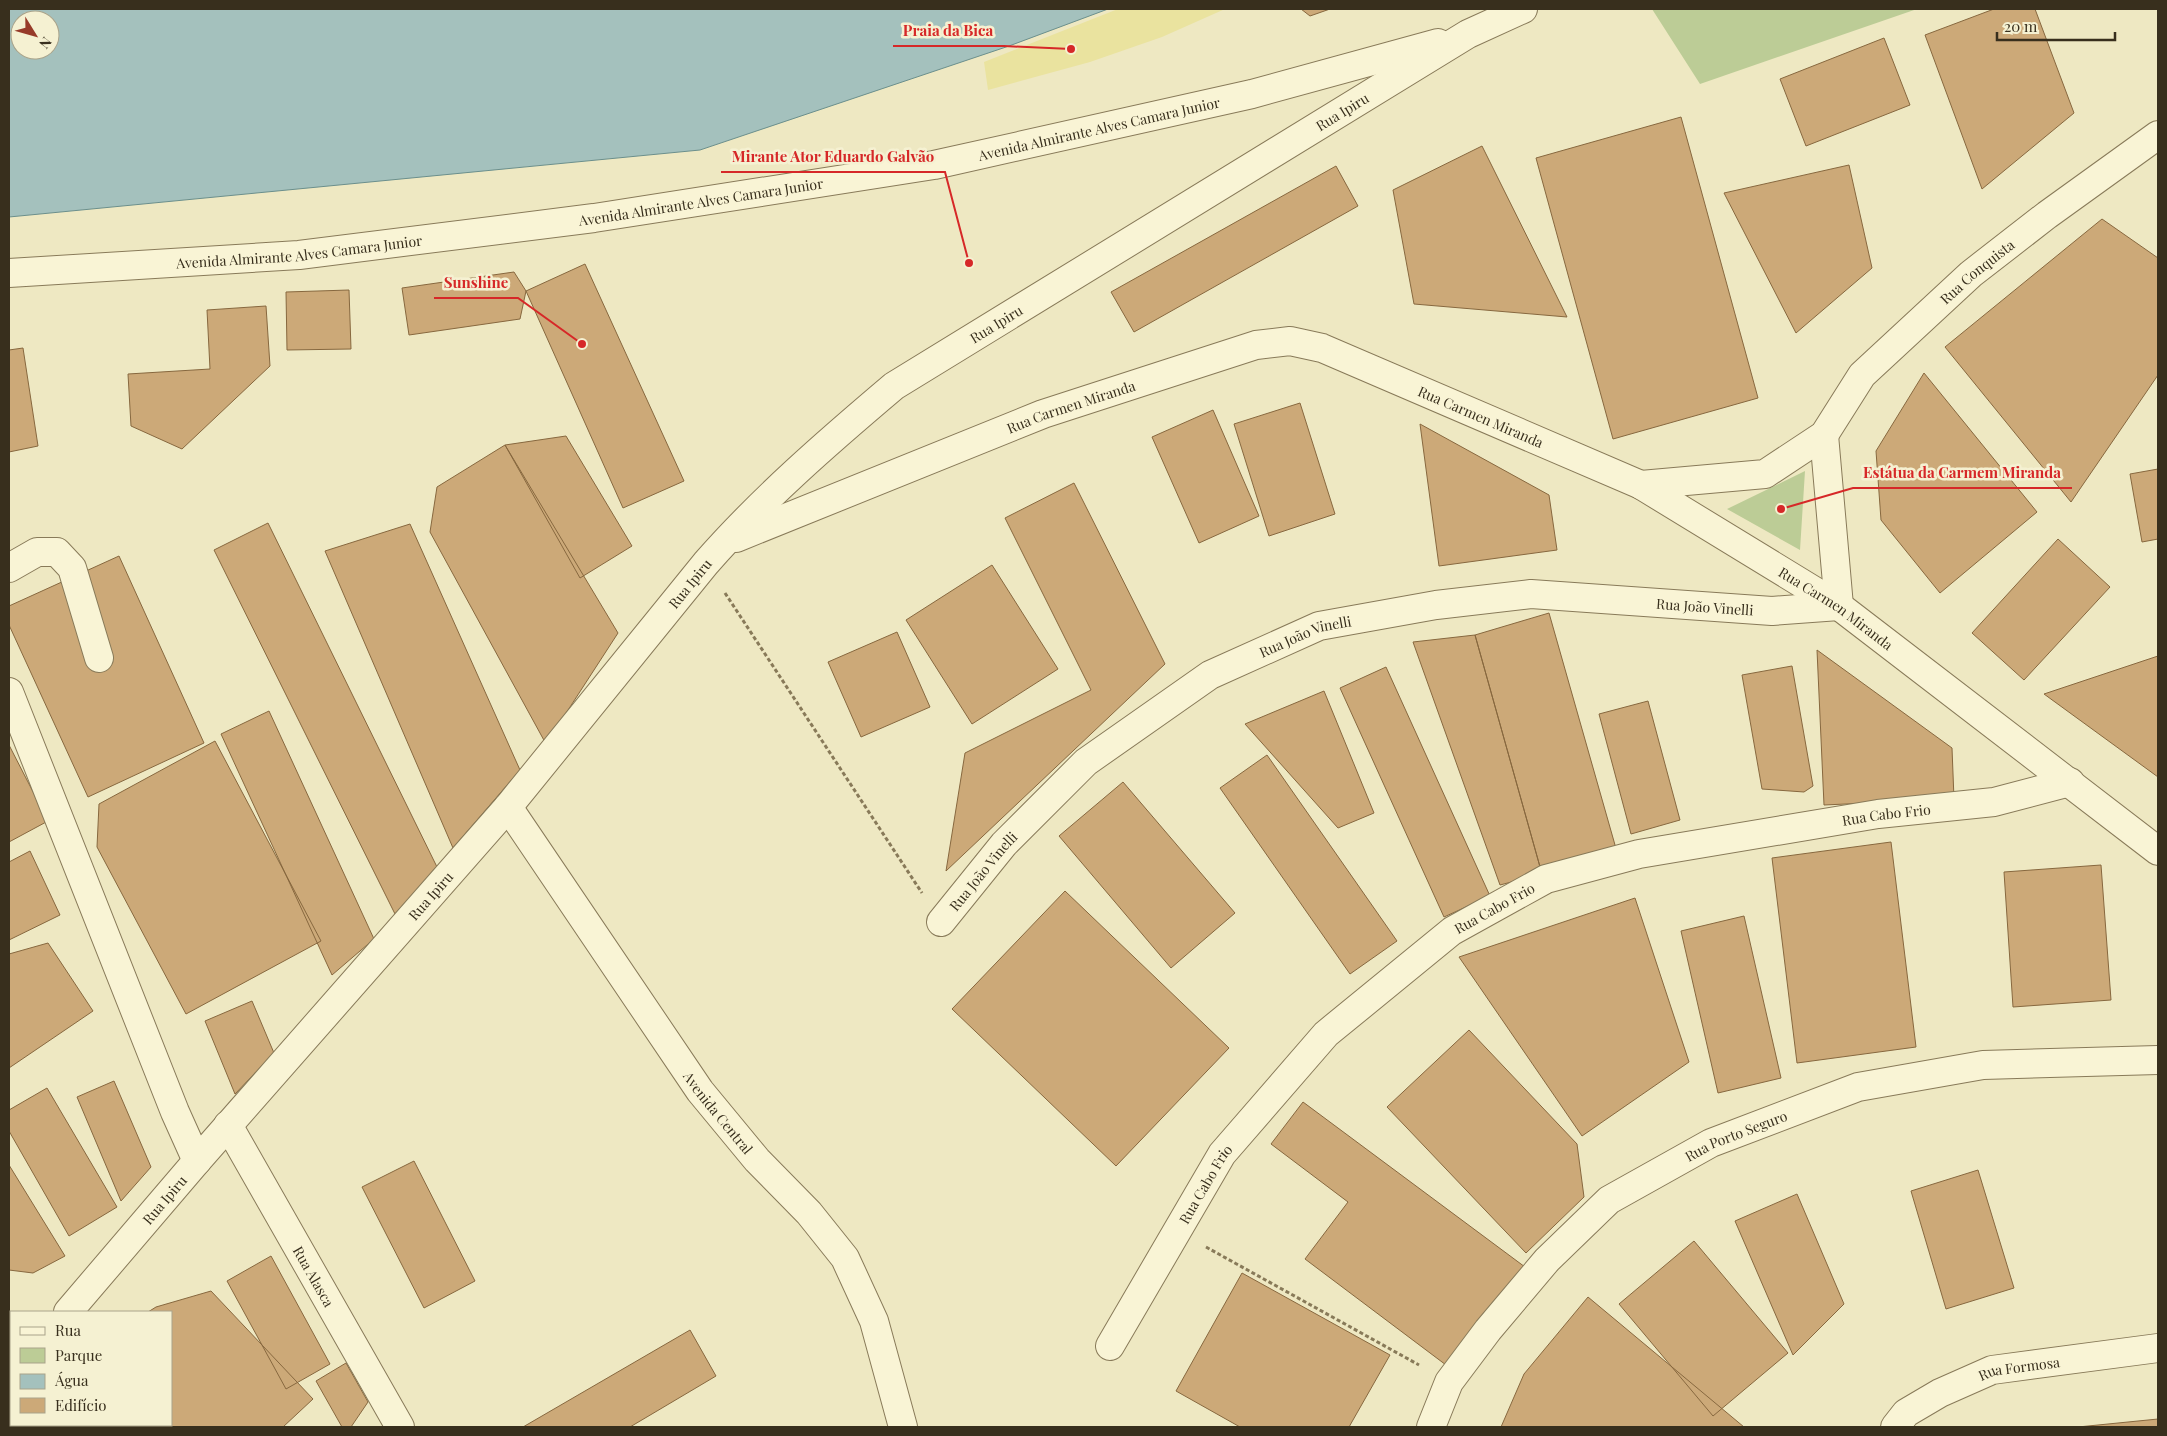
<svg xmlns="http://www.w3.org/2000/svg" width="2167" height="1436" font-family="'Playfair Display',serif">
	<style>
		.green { fill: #bccc96 }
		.sand { fill: #eae39f }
		.water { fill: #a4c1bd; stroke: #6b8f8c; fill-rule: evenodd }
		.building { fill: #cca978; stroke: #87683f }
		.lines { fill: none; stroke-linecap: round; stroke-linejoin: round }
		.minor-casing { stroke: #887a59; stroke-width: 30 }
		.path { stroke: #887a59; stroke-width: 3; stroke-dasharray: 4 2.5; stroke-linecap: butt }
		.minor { stroke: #f9f4d5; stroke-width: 28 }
		.labels { text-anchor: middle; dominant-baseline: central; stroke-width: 5; stroke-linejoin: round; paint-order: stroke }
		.street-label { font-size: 14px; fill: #382f1d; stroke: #f5f1d2 }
		.leader { fill: none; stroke: #d62828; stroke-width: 2 }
		.callout-dot { fill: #d62828; stroke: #f5f1d2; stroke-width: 2 }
		.callout-label { font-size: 15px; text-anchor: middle; font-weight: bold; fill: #d62828; stroke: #f5f1d2; stroke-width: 5; stroke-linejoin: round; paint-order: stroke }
	</style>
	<rect width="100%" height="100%" fill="#eee8c2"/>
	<path class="green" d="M1652,9H1917L1700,84Z
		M1805,471L1800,550L1727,509Z"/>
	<path class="sand" d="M1118,9H1225L1162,37L1090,62L988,90L984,62Z"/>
	<path class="water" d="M9,9H1108L1009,46L700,150L9,217ZM20,20H50V50H20Z"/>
	<path class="building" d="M1301,9H1330L1310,16Z
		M1994,9H2035L2074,113L1982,189L1925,35Z
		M1884,38L1910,105L1806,146L1780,79Z
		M1681,117L1758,398L1613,439L1536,158Z
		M1482,146L1567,317L1414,304L1393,190Z
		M1849,165L1872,268L1796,333L1724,193Z
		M1336,166L1358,206L1134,332L1111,292Z
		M2102,219L2158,258V375L2071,502L1945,347Z
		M585,264L684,481L623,508L526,291Z
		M514,272L526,291L520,319L409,335L402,288Z
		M349,290L351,349L287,350L286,292Z
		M266,306L270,366L182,449L131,426L128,374L210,369L207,310Z
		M23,348L38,446L9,452V350Z
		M1924,373L2037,512L1940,593L1881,520L1876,451Z
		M1300,403L1335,514L1269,536L1234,424Z
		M1213,410L1259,516L1199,543L1152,437Z
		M1420,424L1549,495L1557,550L1439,566Z
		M566,436L632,546L580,578L505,445Z
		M505,445L618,633L546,744L430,532L437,487Z
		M2158,469V539L2142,542L2130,474Z
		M1074,483L1165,664L946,871L965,753L1091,690L1005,518Z
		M268,523L438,869L396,916L214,550Z
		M410,524L520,770L453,848L325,551Z
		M2058,539L2110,587L2024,680L1972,633Z
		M119,556L204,743L88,797L9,625V606Z
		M992,565L1058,669L972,724L906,620Z
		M1549,613L1617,852L1542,874L1475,635Z
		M897,632L930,707L861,737L828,662Z
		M1475,635L1542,874L1500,885L1413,642Z
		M1817,650L1952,748L1954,799L1824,805Z
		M2158,656V777L2044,694Z
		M1792,666L1813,786L1804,792L1762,789L1742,675Z
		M1386,667L1490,896L1444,917L1340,688Z
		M1324,691L1374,813L1338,828L1245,724Z
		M1648,701L1680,820L1631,834L1599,714Z
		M269,711L374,939L332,975L221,734Z
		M215,741L321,941L186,1014L97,847L99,804Z
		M9,745L48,821L9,842Z
		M1267,755L1397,941L1350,974L1220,788Z
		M1123,782L1235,913L1171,968L1059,836Z
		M1891,842L1916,1047L1797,1063L1772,858Z
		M30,851L60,915L9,940V862Z
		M2101,865L2111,1000L2013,1007L2004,872Z
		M1065,891L1229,1048L1116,1166L952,1009Z
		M1635,898L1689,1062L1582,1136L1459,957Z
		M1744,916L1781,1078L1718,1093L1681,931Z
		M48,943L93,1011L9,1068V954Z
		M252,1001L274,1053L235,1094L205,1021Z
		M1469,1030L1577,1144L1584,1197L1526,1253L1387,1107Z
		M114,1081L151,1167L121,1201L77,1097Z
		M47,1088L117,1207L69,1236L9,1131V1110Z
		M1303,1102L1525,1267L1450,1368L1305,1259L1348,1202L1271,1144Z
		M414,1161L475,1281L424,1308L362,1187Z
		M9,1165L65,1256L33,1273L9,1270Z
		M1978,1170L2014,1288L1946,1309L1911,1191Z
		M1797,1194L1844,1304L1793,1355L1735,1221Z
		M1694,1241L1788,1353L1713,1416L1619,1304Z
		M271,1256L330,1364L286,1389L227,1281Z
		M1242,1273L1390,1355L1349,1427H1240L1176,1391Z
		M211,1291L313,1399L283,1427H82L79,1425H171V1312H148L156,1307Z
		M1588,1297L1744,1427H1501L1524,1374Z
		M690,1330L716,1376L630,1427H523Z
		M346,1363L368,1402L351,1427H342L316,1381Z
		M2158,1419V1427H2078Z"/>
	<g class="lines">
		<g class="minor-casing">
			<g id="minor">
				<path id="s1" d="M9,273L299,255L594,218L934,165L1252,94L1438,43"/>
				<path id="s2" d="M1641,485L1765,474L1824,435L1862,375L1971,274L2047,215L2158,135"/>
				<path id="s3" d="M736,538L1043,414L1256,345L1290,341L1322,348L1641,485L1839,606L2158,851"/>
				<path d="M9,568L37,552H57L72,568L99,658"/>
				<path d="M9,692L175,1112L197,1161"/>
				<path id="s4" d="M508,807L700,1091L757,1160L809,1213L845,1258L874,1321L903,1427"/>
				<path id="s5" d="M941,922L1004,844L1086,762L1210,675L1319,626L1436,605L1531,594L1772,611L1839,606L1824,435"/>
				<path id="s6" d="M228,1125L400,1427"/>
				<path id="s7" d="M68,1312L197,1161L508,807L706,563C762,499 829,441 894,386L1468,34L1523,9"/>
				<path id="s8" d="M1110,1346L1222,1154L1326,1034L1452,931L1546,879L1639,854L1878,814L1994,802L2070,782"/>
				<path d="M9,1385L11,1382"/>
				<path d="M9,1426L10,1427"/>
				<path id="s9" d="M1431,1427L1449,1382L1488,1330L1547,1260L1609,1200L1711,1143L1858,1087L1983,1065L2158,1060"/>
				<path id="s10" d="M1895,1427L1906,1413L1940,1393L1992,1370L2158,1348"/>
			</g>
		</g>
		<path class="path" d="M725,593L922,893
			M1206,1247L1419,1365"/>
		<use href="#minor" class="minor"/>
	</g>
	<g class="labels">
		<g class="street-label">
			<text stroke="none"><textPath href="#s7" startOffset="1768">Rua Ipiru</textPath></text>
			<text stroke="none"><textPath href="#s1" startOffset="1101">Avenida Almirante Alves Camara Junior</textPath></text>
			<text stroke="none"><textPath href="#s1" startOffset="696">Avenida Almirante Alves Camara Junior</textPath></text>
			<text stroke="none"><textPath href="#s1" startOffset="291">Avenida Almirante Alves Camara Junior</textPath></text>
			<text stroke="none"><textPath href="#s2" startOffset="421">Rua Conquista</textPath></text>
			<text stroke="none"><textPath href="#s7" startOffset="1362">Rua Ipiru</textPath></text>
			<text stroke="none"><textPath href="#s3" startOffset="360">Rua Carmen Miranda</textPath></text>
			<text stroke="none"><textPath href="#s3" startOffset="795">Rua Carmen Miranda</textPath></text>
			<text stroke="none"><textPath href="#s7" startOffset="958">Rua Ipiru</textPath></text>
			<text stroke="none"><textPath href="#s5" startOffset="876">Rua João Vinelli</textPath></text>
			<text stroke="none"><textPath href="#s3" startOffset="1200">Rua Carmen Miranda</textPath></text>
			<text stroke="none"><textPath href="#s5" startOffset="471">Rua João Vinelli</textPath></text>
			<text stroke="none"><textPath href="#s8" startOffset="998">Rua Cabo Frio</textPath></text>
			<text stroke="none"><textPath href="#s5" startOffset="66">Rua João Vinelli</textPath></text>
			<text stroke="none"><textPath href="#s7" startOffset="552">Rua Ipiru</textPath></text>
			<text stroke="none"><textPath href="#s8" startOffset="592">Rua Cabo Frio</textPath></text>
			<text stroke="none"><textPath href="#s4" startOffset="371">Avenida Central</textPath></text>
			<text stroke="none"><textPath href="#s9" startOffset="434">Rua Porto Seguro</textPath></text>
			<text stroke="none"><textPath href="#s8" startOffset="188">Rua Cabo Frio</textPath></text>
			<text stroke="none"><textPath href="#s7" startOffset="148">Rua Ipiru</textPath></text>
			<text stroke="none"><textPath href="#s6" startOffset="174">Rua Alasca</textPath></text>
			<text stroke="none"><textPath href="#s10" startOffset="141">Rua Formosa</textPath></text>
		</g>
	</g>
	<path class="leader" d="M1071 49L1004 46H893M969 263L945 172H721M582 344L518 298H434M1781 509L1853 488H2072"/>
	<g class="callout-dot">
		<circle cx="1071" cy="49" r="5"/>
		<circle cx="969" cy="263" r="5"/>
		<circle cx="582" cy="344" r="5"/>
		<circle cx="1781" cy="509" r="5"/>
	</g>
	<g class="callout-label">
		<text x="948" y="36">Praia da Bica</text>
		<text x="833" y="162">Mirante Ator Eduardo Galvão</text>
		<text x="476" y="288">Sunshine</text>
		<text x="1962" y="478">Estátua da Carmem Miranda</text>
	</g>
	<rect width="2167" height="1436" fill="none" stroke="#382f1d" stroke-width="20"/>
	<rect x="10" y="1311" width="162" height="115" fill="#f5f1d2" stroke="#a9a38a"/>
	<rect x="20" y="1327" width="25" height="8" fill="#f9f4d5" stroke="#a9a38a"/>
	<text x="55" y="1336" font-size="15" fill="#382f1d">Rua</text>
	<rect x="20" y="1348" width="25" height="15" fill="#bccc96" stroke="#a9a38a"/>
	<text x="55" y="1361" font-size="15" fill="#382f1d">Parque</text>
	<rect x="20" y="1374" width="25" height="15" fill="#a4c1bd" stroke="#a9a38a"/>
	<text x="55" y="1386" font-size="15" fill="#382f1d">Água</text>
	<rect x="20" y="1398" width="25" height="15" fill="#cca978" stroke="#a9a38a"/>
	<text x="55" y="1411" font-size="15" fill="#382f1d">Edifício</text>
	<g transform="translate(35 35) rotate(127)"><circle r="24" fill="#f5f1d2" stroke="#a9a38a"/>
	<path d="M0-4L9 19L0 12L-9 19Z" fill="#973b29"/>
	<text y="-8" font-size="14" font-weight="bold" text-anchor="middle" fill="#382f1d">N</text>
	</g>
	<path d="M1997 32v8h118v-8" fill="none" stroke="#382f1d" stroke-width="2.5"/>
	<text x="2004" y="32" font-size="15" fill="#382f1d" stroke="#f5f1d2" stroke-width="4" paint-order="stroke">20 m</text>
</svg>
